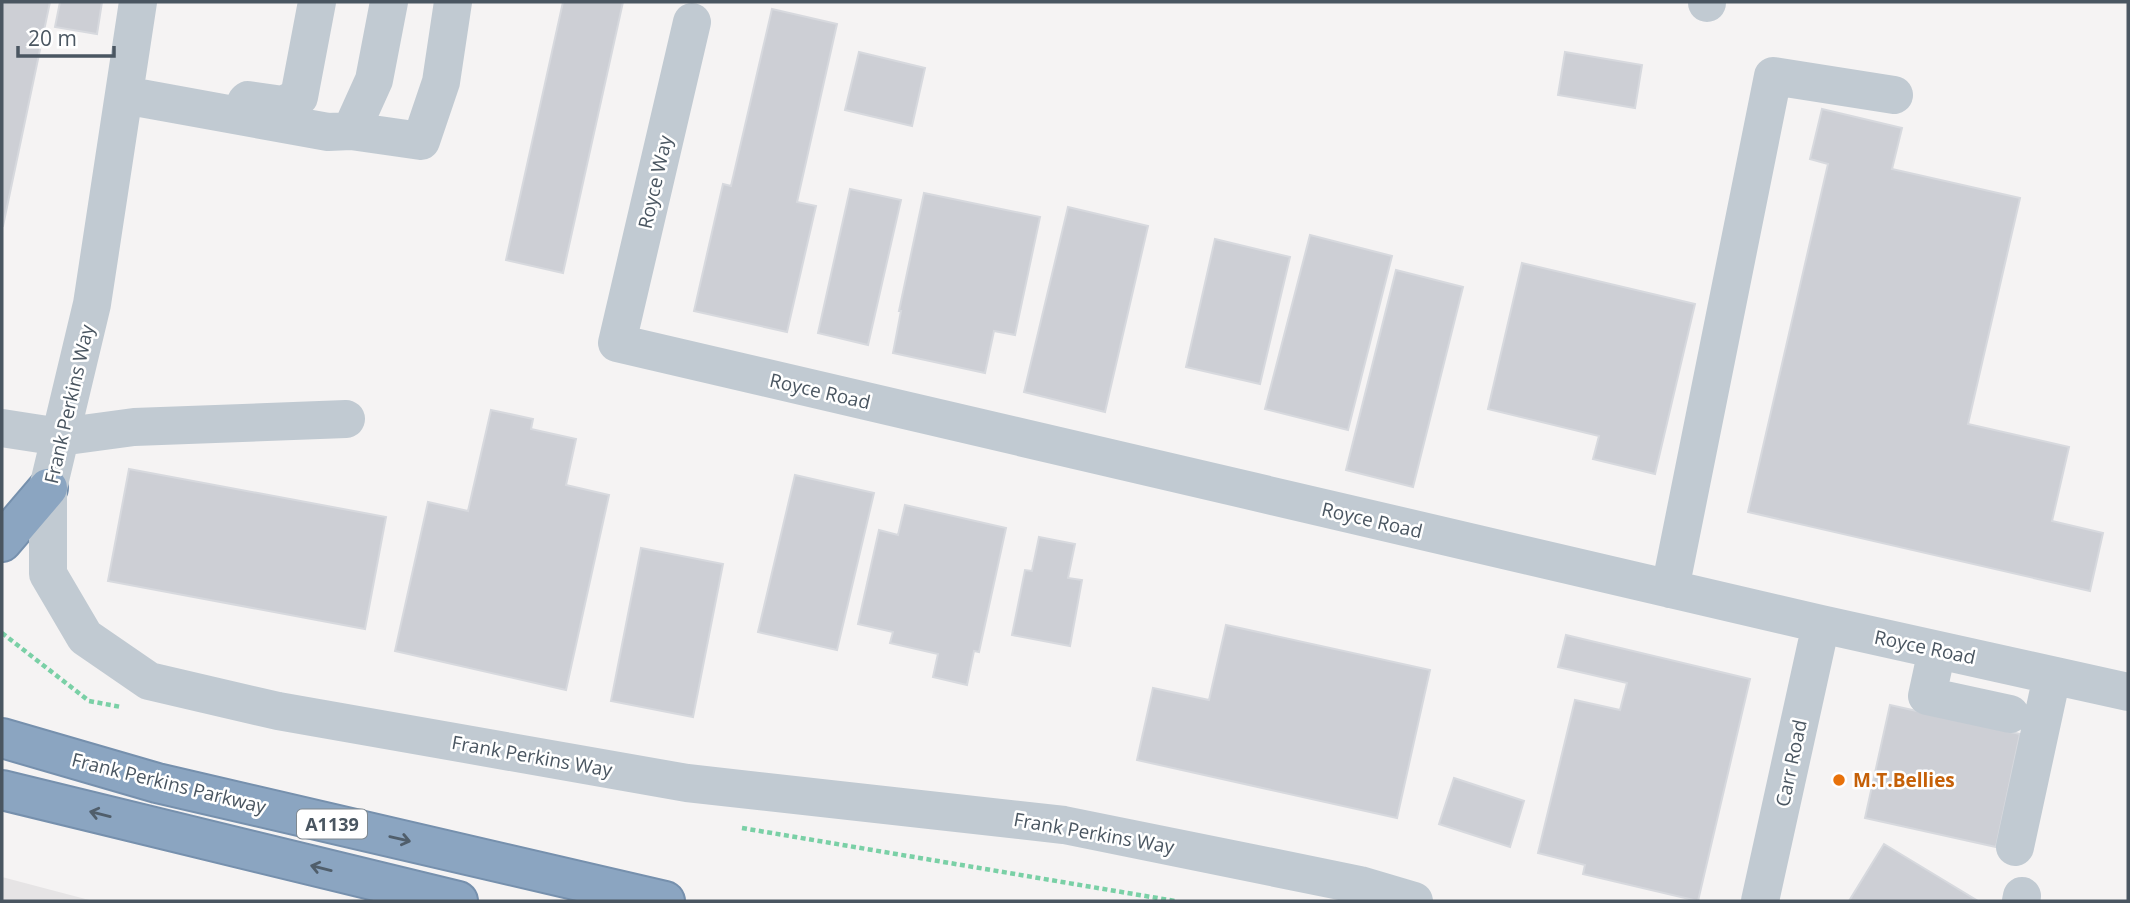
<svg xmlns="http://www.w3.org/2000/svg" width="2130" height="903" font-family="'Open Sans',sans-serif">
	<style>
		.education { fill: #e6e4e5 }
		.building { fill: #cdcfd5; stroke: #d7d9de; stroke-width: 2 }
		.lines { fill: none; stroke-linecap: round; stroke-linejoin: round }
		.highway-casing { stroke: #7690ad; stroke-width: 42 }
		.path { stroke: #7ad0a6; stroke-width: 4.5; stroke-dasharray: 5 3.5; stroke-linecap: butt }
		.minor { stroke: #c1cad2; stroke-width: 38 }
		.highway { stroke: #8ba5c1; stroke-width: 38 }
		.oneway { stroke: #505e6b }
		.food-dot { fill: #e8710a; stroke: #fff; stroke-width: 2.5 }
		.labels { text-anchor: middle; dominant-baseline: central; stroke-width: 5; stroke-linejoin: round; paint-order: stroke }
		.shield { fill: #fff; stroke: #808990; stroke-width: 2 }
		.shield-label { font-size: 18px; font-weight: bold; fill: #4a5661 }
		.street-label { font-size: 19px; fill: #4a5661; stroke: #fff }
		.food-label { font-size: 19px; font-weight: bold; fill: #c56008; stroke: #fff; text-anchor: start }
	</style>
	<rect width="100%" height="100%" fill="#f5f3f3"/>
	<path class="education" d="M2,877L93,901H2Z"/>
	<path class="building" d="M2,2H50L3,226H2Z
		M60,2H102L97,34L55,27Z
		M563,2H623L563,273L506,260Z
		M772,9L837,24L797,202L816,206L787,332L694,311L723,184L731,186Z
		M859,52L925,68L912,126L845,110Z
		M1565,52L1642,65L1635,108L1558,95Z
		M1822,109L1902,128L1892,169L2020,198L1968,424L2069,447L2052,521L2103,533L2090,591L1748,512L1828,164L1810,159Z
		M850,189L901,200L868,345L818,333Z
		M924,193L1040,217L1015,335L994,331L985,373L893,353L901,311H899Z
		M1068,207L1148,226L1105,412L1024,392Z
		M1310,235L1392,256L1348,430L1265,409Z
		M1215,239L1290,257L1260,384L1186,367Z
		M1522,263L1695,304L1655,474L1593,459L1599,436L1488,409Z
		M1396,270L1463,287L1413,487L1346,470Z
		M491,410L533,419L531,429L576,439L566,485L609,495L566,690L395,651L428,502L468,511Z
		M129,469L386,517L365,629L108,581Z
		M795,475L874,493L837,650L758,632Z
		M905,505L1006,528L979,652L974,651L967,685L933,677L938,654L890,643L893,632L858,624L879,530L898,535Z
		M1039,537L1075,544L1068,578L1082,580L1070,646L1012,635L1025,570L1032,571Z
		M641,548L723,564L693,717L611,701Z
		M1226,625L1430,670L1397,818L1137,760L1153,688L1209,700Z
		M1566,635L1750,679L1698,901L1583,874L1585,865L1538,853L1575,700L1620,710L1627,683L1558,667Z
		M1890,705L2020,734L1996,847L1865,818Z
		M1454,778L1524,801L1510,847L1439,824Z
		M1884,844L1978,901H1849Z"/>
	<g class="lines">
		<g class="highway-casing">
			<path id="highway" d="M2,542L48,488
				M2,738L157,783L665,901
				M2,790L458,901"/>
		</g>
		<path class="path" d="M2,633L89,701L121,707
			M742,828L1175,901"/>
		<path class="minor" d="M138,2L92,304L48,488V574L85,637L149,681L278,711L687,783L1064,825L1360,885L1414,901
			M1707,3V2
			M692,22L617,343L1821,624L2128,692
			M124,95L328,132L351,131L374,80L389,2
			M246,102L248,100L283,105L299,97L317,2
			M351,131L421,141L441,82L453,2
			M2,428L60,437L134,427L346,419
			M1670,589L1773,76L1894,95
			M1937,650L1927,696L2010,714
			M2015,847L2052,676
			M1760,901L1821,624
			M2021,901L2022,896"/>
		<use href="#highway" class="highway"/>
	</g>
	<defs><path id="oneway-shaft" d="M-6 0H5M1.5-3L5.5 0L1.5 3" fill="none" stroke-width="1.6" stroke-linecap="round" stroke-linejoin="round" transform="scale(1.75)"/></defs>
	<g class="oneway">
		<use href="#oneway-shaft" transform="translate(100 814) rotate(-166)"/>
		<use href="#oneway-shaft" transform="translate(400 839) rotate(13)"/>
		<use href="#oneway-shaft" transform="translate(321 868) rotate(-166)"/>
	</g>
	<circle class="food-dot" cx="1839" cy="780" r="7"/>
	<g class="labels">
		<rect class="shield" x="297" y="809.5" width="70" height="29" rx="5"/>
		<g class="shield-label">
			<text x="332" y="824">A1139</text>
		</g>
		<g class="street-label">
			<text transform="translate(655 182) rotate(-77)">Royce Way</text>
			<text transform="translate(820 391) rotate(13)">Royce Road</text>
			<text transform="translate(69 404) rotate(-77)">Frank Perkins Way</text>
			<text transform="translate(1372 520) rotate(13)">Royce Road</text>
			<text transform="translate(1925 647) rotate(12)">Royce Road</text>
			<text transform="translate(532 756) rotate(10)">Frank Perkins Way</text>
			<text transform="translate(1791 763) rotate(-78)">Carr Road</text>
			<text transform="translate(169 783) rotate(14)">Frank Perkins Parkway</text>
			<text transform="translate(1094 833) rotate(10)">Frank Perkins Way</text>
		</g>
		<g class="food-label">
			<text x="1853" y="780">M.T.Bellies</text>
		</g>
	</g>
	<rect width="2130" height="903" fill="none" stroke="#4a5661" stroke-width="7"/>
	<path d="M18 46v10h96v-10" fill="none" stroke="#4a5661" stroke-width="3.5"/>
	<text x="28" y="46" font-size="21" fill="#4a5661" stroke="#ffffff" stroke-width="5" paint-order="stroke">20 m</text>
</svg>
